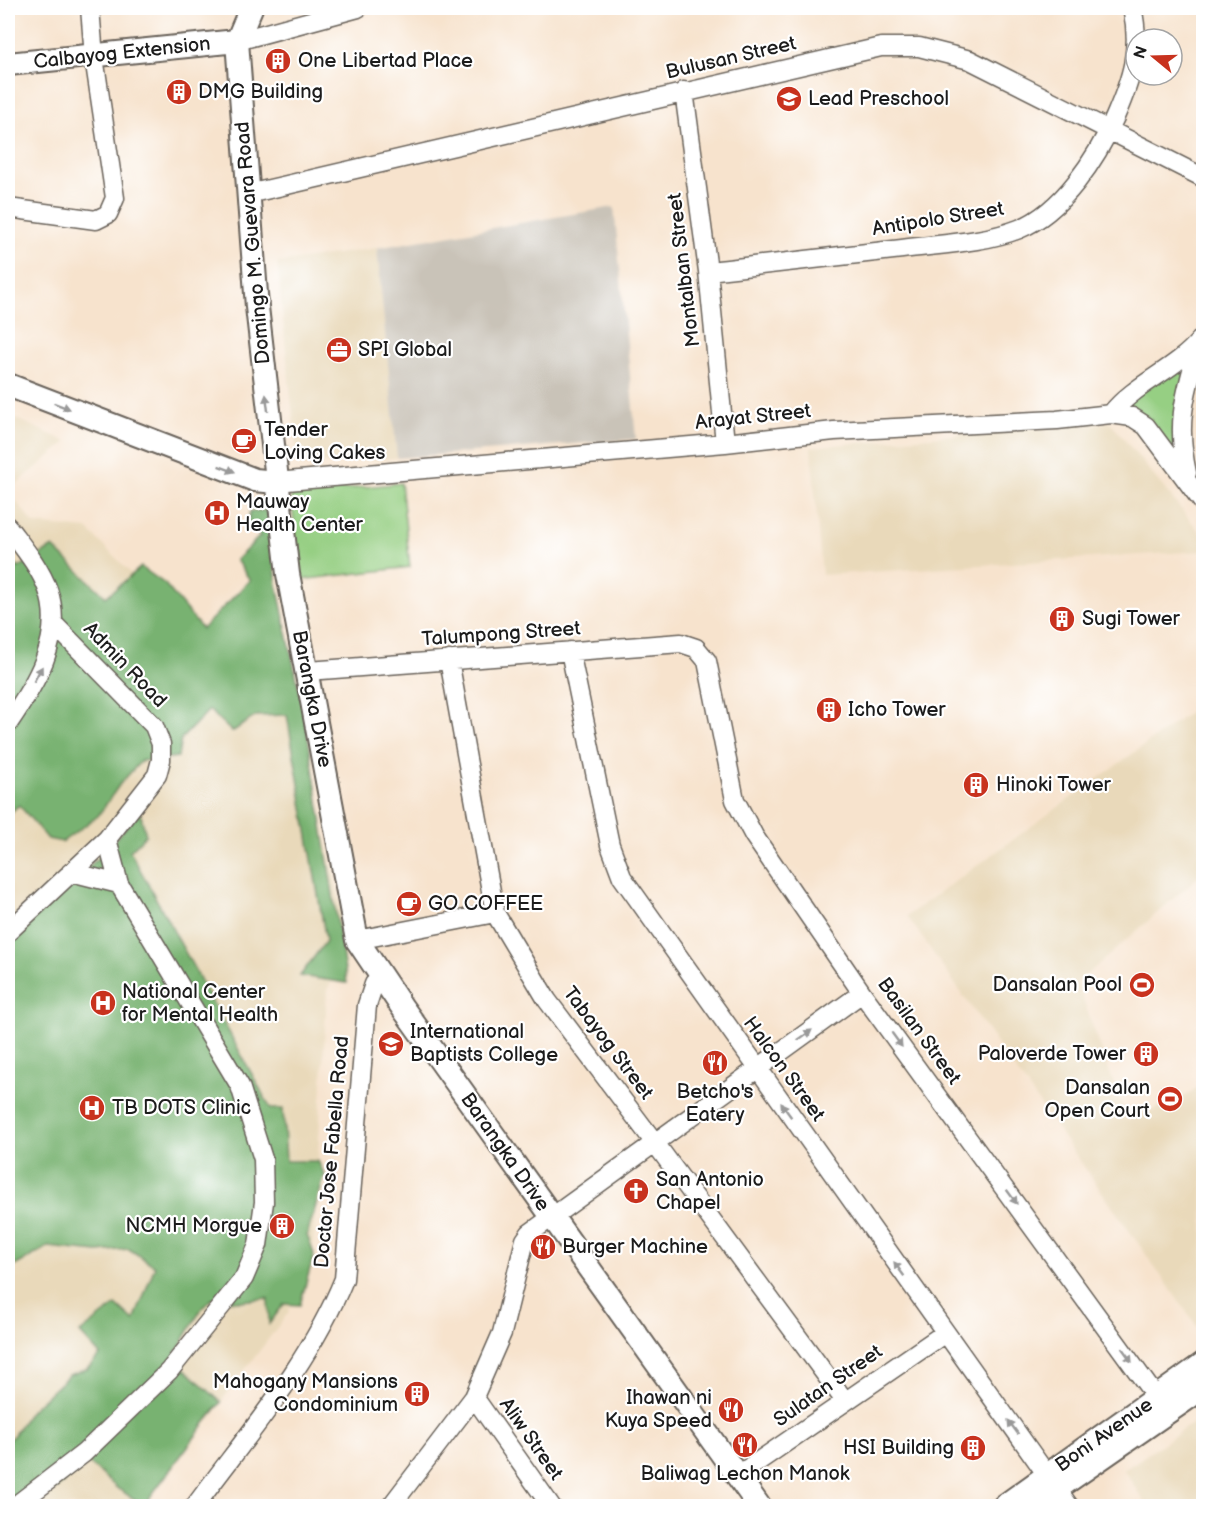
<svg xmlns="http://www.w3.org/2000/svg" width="1211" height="1514" font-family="'Balsamiq Sans',sans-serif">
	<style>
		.built { fill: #e9d9ba }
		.industrial { fill: #c9c3b8 }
		.green { fill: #96cf83; stroke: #597650; stroke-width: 1.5 }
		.forest { fill: #78b271; stroke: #4a6746; stroke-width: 1.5 }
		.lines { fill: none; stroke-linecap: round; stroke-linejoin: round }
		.minor-casing { stroke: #69625a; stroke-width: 21 }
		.major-casing { stroke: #69625a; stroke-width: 26 }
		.minor { stroke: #fff; stroke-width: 18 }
		.major { stroke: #fff; stroke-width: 22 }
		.oneway { fill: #999 }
		.labels { text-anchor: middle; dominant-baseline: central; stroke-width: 4.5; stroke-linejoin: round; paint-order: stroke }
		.street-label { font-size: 20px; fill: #1c1c1c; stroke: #fff }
		.poi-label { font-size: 20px; fill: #1c1c1c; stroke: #fff; text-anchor: start }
	</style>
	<rect width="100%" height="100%" fill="#fff"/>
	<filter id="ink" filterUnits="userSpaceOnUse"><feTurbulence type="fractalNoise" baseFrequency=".0167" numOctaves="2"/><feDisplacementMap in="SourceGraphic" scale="12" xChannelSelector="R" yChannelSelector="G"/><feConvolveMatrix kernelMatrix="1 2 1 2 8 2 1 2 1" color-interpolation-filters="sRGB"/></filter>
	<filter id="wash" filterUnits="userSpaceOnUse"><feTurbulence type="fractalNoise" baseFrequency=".008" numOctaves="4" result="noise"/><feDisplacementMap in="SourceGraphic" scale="24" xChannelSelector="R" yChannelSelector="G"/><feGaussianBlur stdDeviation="1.35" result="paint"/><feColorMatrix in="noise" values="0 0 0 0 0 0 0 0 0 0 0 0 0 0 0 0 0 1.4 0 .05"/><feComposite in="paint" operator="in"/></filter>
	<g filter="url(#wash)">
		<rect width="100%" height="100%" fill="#f7e3cd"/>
		<path class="built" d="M377,248L397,458L298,465L277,263Z
			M8,415L67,442L8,491L34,524L87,529L240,683L300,724L350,947L327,990L313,1250L288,1313L142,1506H8Z
			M1110,422L1203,536V551L822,575L811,447Z
			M1203,703V873L1077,983L1127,1120L1186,1096L1203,1083V1335L907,916Z
			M1203,1416V1506H1147L1124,1470Z"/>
		<path class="industrial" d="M614,207L636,439L397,458L377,248Z"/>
		<path class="green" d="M1188,360L1174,460L1113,410Z
			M401,483L410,567L300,580L291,495Z"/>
		<path class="forest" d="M269,510L277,585L305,718L347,983L300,976L326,941L287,715L256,716L232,732L209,710L181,739L178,757L141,761L120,784L98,816L62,842L48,839L19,805L8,815V555L18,568L53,547L106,597L141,567L165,584L202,629L250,580L236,560L260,536L248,521L250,511Z
			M140,812L146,835L130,851L271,1109H283L286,1161H318L325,1175L307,1235L314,1254L300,1305L284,1304L269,1324L268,1298L241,1301L212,1299L202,1308L173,1358L221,1402L144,1505L118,1489L89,1463L33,1506H8V1440L14,1435L28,1413L69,1375L87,1369L100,1355L80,1333L116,1305L134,1321L155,1266L129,1249L98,1252L48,1247L8,1270V941L97,859Z"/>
	</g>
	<g filter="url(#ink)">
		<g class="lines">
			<g class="minor-casing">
				<path id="minor" d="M237,41L358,8
					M684,91L708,271L725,443
					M248,194L881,47H919L970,60L1204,178
					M8,208L96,220L108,214L115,198L94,57L90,8
					M708,271C773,264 838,256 902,249C940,244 983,243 1019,229C1062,212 1097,158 1115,117C1131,80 1142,49 1132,8
					M1111,414C1135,383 1176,370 1201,339
					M1187,473C1175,420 1186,393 1200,341
					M276,482L725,443L834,431L1057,420L1111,414L1132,417L1146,426L1204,504
					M8,527C22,546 40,567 48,590C65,638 34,686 8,724
					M570,651L610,845L622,877L1047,1475
					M449,660L495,913L547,1000L655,1143L845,1401
					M308,671L681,643L696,648L707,661L735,800L754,836L862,993L1164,1408
					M107,839L119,884
					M8,932L107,839L157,775L161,760V744L154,726L53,623
					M357,940L495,913
					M474,1397L551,1506
					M737,1476L945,1333
					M1057,1489L1069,1506
					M15,1506L84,1453L169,1371L244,1278L258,1245L264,1202L263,1159L240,1086L119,884L71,872
					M195,1506C248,1434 310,1363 344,1279L367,1005L374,984L382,977
					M391,1506L474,1397L502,1333L525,1240L530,1233L862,993"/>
			</g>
			<g class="major-casing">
				<path id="major" d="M251,8L237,41L257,307L288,574L357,940L402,1007L759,1506
					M8,64L237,41
					M8,385L255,480L276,482
					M1004,1506L1204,1363
					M1032,1506L1204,1387"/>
			</g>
			<use href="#minor" class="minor"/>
			<use href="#major" class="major"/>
		</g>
		<defs><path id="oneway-solid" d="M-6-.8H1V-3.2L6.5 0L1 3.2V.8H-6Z" transform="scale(1.5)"/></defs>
		<g class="oneway">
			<use href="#oneway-solid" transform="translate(267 403) rotate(-97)"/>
			<use href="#oneway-solid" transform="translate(62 406) rotate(21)"/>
			<use href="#oneway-solid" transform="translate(227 469) rotate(20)"/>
			<use href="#oneway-solid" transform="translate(38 674) rotate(-61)"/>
			<use href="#oneway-solid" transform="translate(805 1035) rotate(-36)"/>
			<use href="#oneway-solid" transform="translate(897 1040) rotate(54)"/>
			<use href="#oneway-solid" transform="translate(786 1110) rotate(-126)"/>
			<use href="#oneway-solid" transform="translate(1012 1197) rotate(54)"/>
			<use href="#oneway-solid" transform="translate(899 1269) rotate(-126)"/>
			<use href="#oneway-solid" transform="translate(1127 1355) rotate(54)"/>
			<use href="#oneway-solid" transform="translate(1013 1427) rotate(-126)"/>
		</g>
	</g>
	<defs>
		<g id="building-disc" transform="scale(1.35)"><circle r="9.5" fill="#c8321e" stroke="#fff"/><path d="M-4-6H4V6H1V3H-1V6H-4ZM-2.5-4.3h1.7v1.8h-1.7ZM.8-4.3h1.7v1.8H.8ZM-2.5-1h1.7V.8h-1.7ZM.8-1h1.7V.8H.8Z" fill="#fff"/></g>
		<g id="school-disc" transform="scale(1.35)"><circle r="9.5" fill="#c8321e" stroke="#fff"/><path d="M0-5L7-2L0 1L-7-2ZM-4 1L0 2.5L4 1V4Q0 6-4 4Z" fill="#fff"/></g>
		<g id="office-disc" transform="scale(1.35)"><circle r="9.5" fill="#c8321e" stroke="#fff"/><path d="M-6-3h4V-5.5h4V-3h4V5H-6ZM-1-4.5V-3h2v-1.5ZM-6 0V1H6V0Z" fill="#fff"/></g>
		<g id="cafe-disc" transform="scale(1.35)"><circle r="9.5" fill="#c8321e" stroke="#fff"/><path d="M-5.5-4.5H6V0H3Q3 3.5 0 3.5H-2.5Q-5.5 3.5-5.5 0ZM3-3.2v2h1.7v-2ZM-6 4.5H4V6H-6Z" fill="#fff"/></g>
		<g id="hospital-disc" transform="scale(1.35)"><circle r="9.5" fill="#c8321e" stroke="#fff"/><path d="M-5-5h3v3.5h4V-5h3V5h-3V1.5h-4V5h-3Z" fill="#fff"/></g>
		<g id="stadium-disc" transform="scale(1.35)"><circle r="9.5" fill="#c8321e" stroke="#fff"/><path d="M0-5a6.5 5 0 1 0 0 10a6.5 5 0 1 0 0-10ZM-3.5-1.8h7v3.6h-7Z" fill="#fff"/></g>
		<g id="university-disc" transform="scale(1.35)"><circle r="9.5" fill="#c8321e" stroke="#fff"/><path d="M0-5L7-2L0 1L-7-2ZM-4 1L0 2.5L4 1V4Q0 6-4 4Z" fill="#fff"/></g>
		<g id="restaurant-disc" transform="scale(1.35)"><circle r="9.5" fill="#c8321e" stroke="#fff"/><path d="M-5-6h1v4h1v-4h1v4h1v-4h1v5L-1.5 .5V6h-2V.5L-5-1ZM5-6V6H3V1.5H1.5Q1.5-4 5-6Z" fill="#fff"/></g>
		<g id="church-disc" transform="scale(1.35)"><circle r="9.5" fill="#c8321e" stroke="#fff"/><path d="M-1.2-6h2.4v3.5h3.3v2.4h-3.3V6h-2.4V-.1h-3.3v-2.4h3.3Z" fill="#fff"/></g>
	</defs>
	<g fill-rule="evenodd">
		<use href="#building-disc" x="278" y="61"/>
		<use href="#building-disc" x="179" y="92"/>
		<use href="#school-disc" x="789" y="99"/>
		<use href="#office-disc" x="339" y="350"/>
		<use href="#cafe-disc" x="244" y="441"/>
		<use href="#hospital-disc" x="217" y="513"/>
		<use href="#building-disc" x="1062" y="619"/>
		<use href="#building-disc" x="829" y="710"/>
		<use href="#building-disc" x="976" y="785"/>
		<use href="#cafe-disc" x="409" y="904"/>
		<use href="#stadium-disc" x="1142" y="985"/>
		<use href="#hospital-disc" x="103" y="1003"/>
		<use href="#university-disc" x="391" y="1044"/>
		<use href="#building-disc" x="1146" y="1054"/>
		<use href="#restaurant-disc" x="715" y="1063"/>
		<use href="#stadium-disc" x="1170" y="1099"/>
		<use href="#hospital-disc" x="92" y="1108"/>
		<use href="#church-disc" x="636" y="1191"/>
		<use href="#building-disc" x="282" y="1226"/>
		<use href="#restaurant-disc" x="543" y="1247"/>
		<use href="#building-disc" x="417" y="1394"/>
		<use href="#restaurant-disc" x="731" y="1410"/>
		<use href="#restaurant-disc" x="745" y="1445"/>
		<use href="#building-disc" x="973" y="1448"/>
	</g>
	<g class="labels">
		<g class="street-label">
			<text transform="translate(122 53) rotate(-6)">Calbayog Extension</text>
			<text transform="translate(731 58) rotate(-13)">Bulusan Street</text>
			<text transform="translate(938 219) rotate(-9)">Antipolo Street</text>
			<text transform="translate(253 243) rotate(-95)">Domingo M. Guevara Road</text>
			<text transform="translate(684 270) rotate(-97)">Montalban Street</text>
			<text transform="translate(753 417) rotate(-6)">Arayat Street</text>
			<text transform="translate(501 634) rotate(-4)">Talumpong Street</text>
			<text transform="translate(125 665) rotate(46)">Admin Road</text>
			<text transform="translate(312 699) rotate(79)">Barangka Drive</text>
			<text transform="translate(919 1031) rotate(54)">Basilan Street</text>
			<text transform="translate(608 1043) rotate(53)">Tabayog Street</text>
			<text transform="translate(784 1069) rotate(54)">Halcon Street</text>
			<text transform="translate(332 1152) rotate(-85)">Doctor Jose Fabella Road</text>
			<text transform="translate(505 1152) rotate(55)">Barangka Drive</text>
			<text transform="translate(828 1386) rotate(-35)">Sulatan Street</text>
			<text transform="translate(1104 1435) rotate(-35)">Boni Avenue</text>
			<text transform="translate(531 1439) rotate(55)">Aliw Street</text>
		</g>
		<g class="poi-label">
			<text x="298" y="61">One Libertad Place</text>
			<text x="198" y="92">DMG Building</text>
			<text x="808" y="99">Lead Preschool</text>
			<text x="358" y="350">SPI Global</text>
			<text x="264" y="430">Tender<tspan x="264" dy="23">Loving Cakes</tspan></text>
			<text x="236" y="502">Mauway<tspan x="236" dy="23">Health Center</tspan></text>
			<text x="1082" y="619">Sugi Tower</text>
			<text x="848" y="710">Icho Tower</text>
			<text x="996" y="785">Hinoki Tower</text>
			<text x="428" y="904">GO COFFEE</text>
			<text x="1122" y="985" text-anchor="end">Dansalan Pool</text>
			<text x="122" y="992">National Center<tspan x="122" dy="23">for Mental Health</tspan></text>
			<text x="410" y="1032">International<tspan x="410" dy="23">Baptists College</tspan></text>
			<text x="1126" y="1054" text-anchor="end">Paloverde Tower</text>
			<text x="1150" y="1088" text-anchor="end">Dansalan<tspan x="1150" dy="23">Open Court</tspan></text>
			<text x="715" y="1092" text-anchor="middle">Betcho's<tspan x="715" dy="23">Eatery</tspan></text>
			<text x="112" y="1108">TB DOTS Clinic</text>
			<text x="656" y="1180">San Antonio<tspan x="656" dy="23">Chapel</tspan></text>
			<text x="262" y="1226" text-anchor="end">NCMH Morgue</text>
			<text x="562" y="1247">Burger Machine</text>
			<text x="398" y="1382" text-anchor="end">Mahogany Mansions<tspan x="398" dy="23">Condominium</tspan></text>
			<text x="712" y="1398" text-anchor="end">Ihawan ni<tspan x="712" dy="23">Kuya Speed</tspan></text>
			<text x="954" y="1448" text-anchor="end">HSI Building</text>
			<text x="745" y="1474" text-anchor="middle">Baliwag Lechon Manok</text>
		</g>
	</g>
	<rect width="1211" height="1514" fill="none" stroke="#fff" stroke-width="30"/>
	<g transform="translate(1154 57) rotate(289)"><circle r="28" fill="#ffffff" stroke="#a4a4a4" stroke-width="1.5"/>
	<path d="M0-4.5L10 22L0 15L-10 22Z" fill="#c8321e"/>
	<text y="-9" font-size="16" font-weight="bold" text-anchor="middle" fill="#1c1c1c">N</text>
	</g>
</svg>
